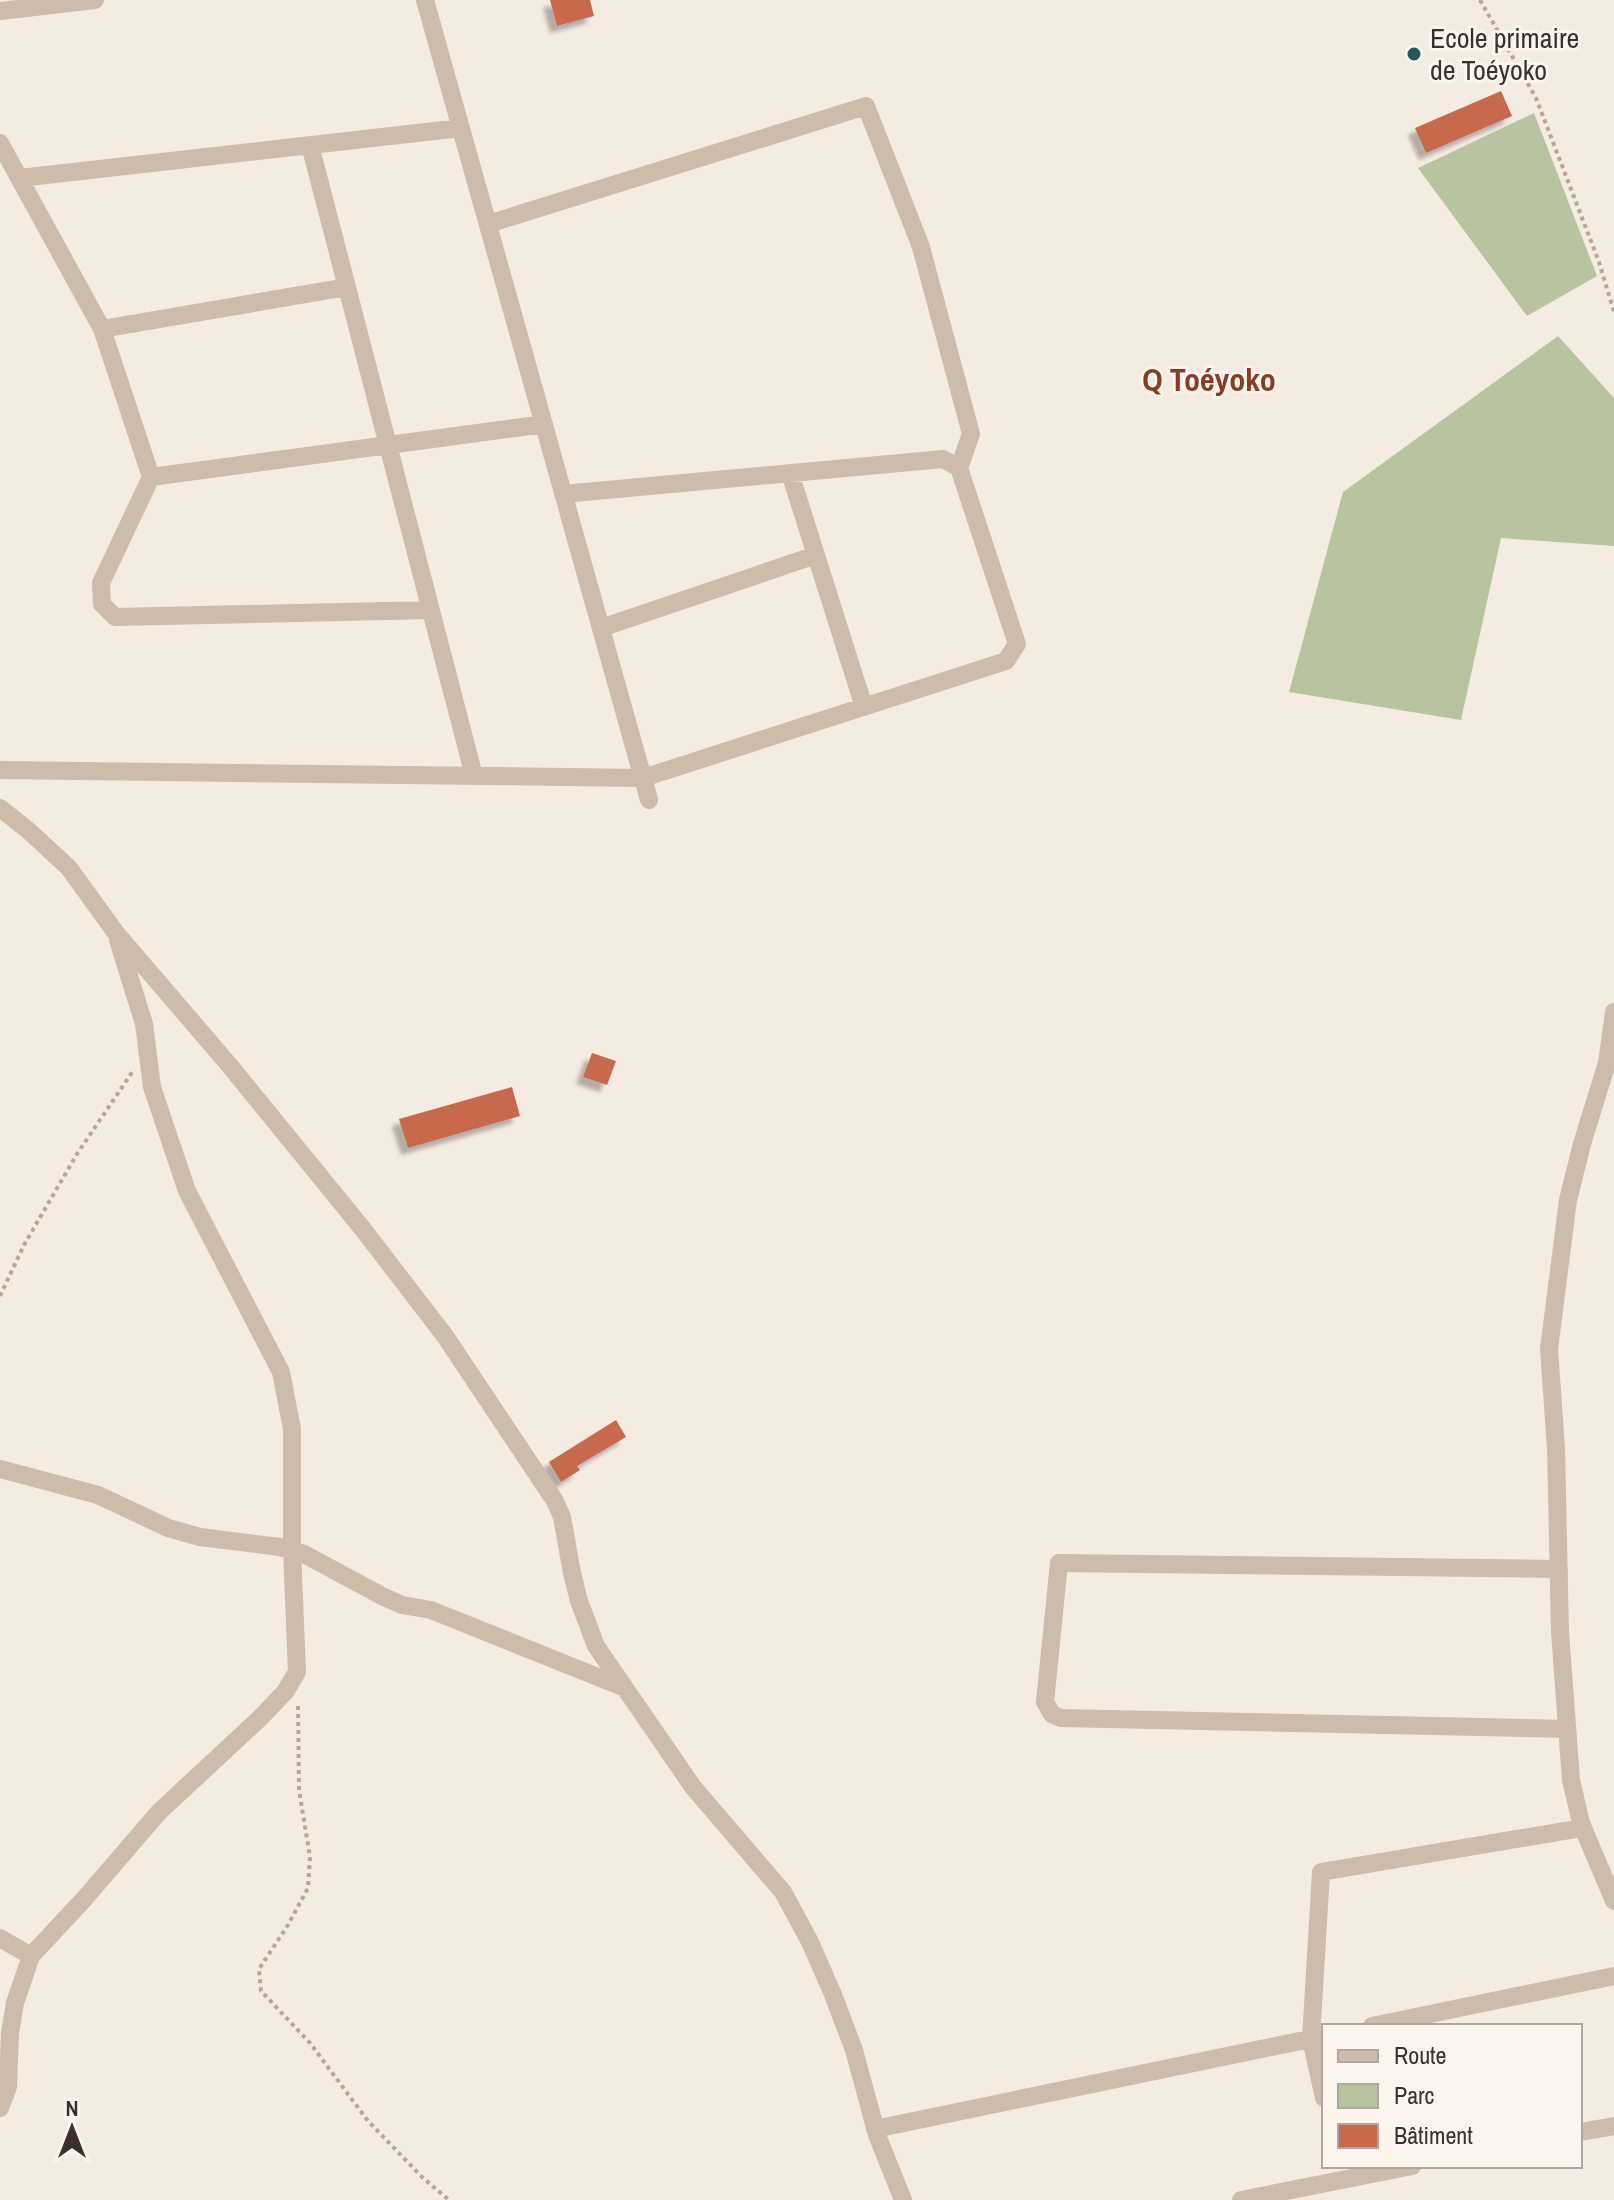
<svg xmlns="http://www.w3.org/2000/svg" width="1614" height="2200" font-family="'Archivo Narrow',sans-serif">
	<style>
		.green { fill: #b8c4a0 }
		.building { fill: #c8694b; filter: url(#shadow) }
		.lines { fill: none; stroke-linecap: round; stroke-linejoin: round }
		.path { stroke: #b9a596; stroke-width: 4; stroke-dasharray: 4 4; stroke-linecap: butt }
		.street { stroke: #cdbbac; stroke-width: 18 }
		.poi-dot { fill: #1f5a5e; stroke: #fbf5ee; stroke-width: 3 }
		.labels { text-anchor: middle; dominant-baseline: central; stroke-width: 6; stroke-linejoin: round; paint-order: stroke }
		.poi-label { font-size: 28px; fill: #3b302b; stroke: #fbf5ee; text-anchor: start }
		.quarter-label { font-size: 32px; font-weight: bold; fill: #8c3b22; stroke: #fbf5ee }
	</style>
	<defs>
		<filter id="shadow"><feDropShadow dx="-7" dy="7" stdDeviation="2" flood-color="#0004"/></filter>
	</defs>
	<rect width="100%" height="100%" fill="#f4ebe1"/>
	<path class="green" d="M1534,113L1597,276L1527,316L1418,168Z
		M1558,336L1614,398V546L1501,538L1461,720L1289,692L1343,492Z"/>
	<path class="building" d="M550,0H590L594,16L557,26Z
		M1501,91L1512,116L1426,153L1415,128Z
		M592,1053L616,1061L607,1085L583,1077Z
		M512,1087L520,1116L408,1148L399,1119Z
		M616,1420L626,1437L577,1466L580,1470L561,1482L549,1462Z"/>
	<g class="lines">
		<path class="path" d="M1480,0L1536,98L1599,262L1614,312
			M0,1296L24,1245L77,1154L133,1071
			M298,1706L299,1790L310,1857L308,1888L288,1925L259,1969L261,1991L310,2043L368,2121L423,2178L449,2200"/>
		<path class="street" d="M425,0L649,800
			M0,11L95,0
			M0,143L102,329L151,477L101,583L102,604L115,617L431,610
			M310,145L474,776
			M20,178L461,128
			M488,224L866,106L921,247L971,434L959,468
			M102,329L347,287
			M790,473L864,707
			M151,477L544,424
			M601,628L816,555
			M0,770L643,778L1006,661L1017,644L959,468L943,459L563,494
			M0,808L29,831L69,868L116,933L230,1066L362,1228L445,1336L555,1501L562,1517L572,1573L579,1601L596,1646L693,1787L783,1892L810,1942L832,1992L854,2050L877,2135L903,2200
			M1614,1051L1606,1066L1582,1144L1568,1200L1549,1349L1556,1448L1560,1632L1571,1780L1581,1823L1614,1901
			M1607,1063L1614,1012
			M0,1469L98,1495L168,1528L200,1537L280,1547L304,1554L382,1596L402,1605L431,1610L625,1688
			M1559,1569L1059,1563L1045,1702L1052,1714L1061,1718L1567,1729
			M0,1938L31,1956
			M1372,2026L1614,1976
			M1324,2098L1311,2039L1321,1872L1582,1828
			M0,2108L8,2087L10,2033L15,2003L31,1956L85,1898L159,1812L259,1719L285,1692L297,1672L292,1550V1429L281,1372L187,1191L152,1087L144,1024L118,940
			M875,2129L1324,2036
			M1580,2132L1614,2126
			M1241,2200L1412,2166"/>
	</g>
	<circle class="poi-dot" cx="1414" cy="54" r="8"/>
	<g class="labels">
		<g class="poi-label">
			<text x="1430" y="38">Ecole primaire<tspan x="1430" dy="32">de Toéyoko</tspan></text>
		</g>
		<g class="quarter-label">
			<text x="1209" y="379">Q Toéyoko</text>
		</g>
	</g>
	<rect x="1322" y="2024" width="260" height="144" fill="#fbf5ee" stroke="#aea6a0" stroke-width="2"/>
	<rect x="1338" y="2050" width="40" height="12" fill="#cdbbac" stroke="#aea6a0" stroke-width="2"/>
	<text x="1394" y="2064" font-size="24" fill="#3b302b">Route</text>
	<rect x="1338" y="2084" width="40" height="24" fill="#b8c4a0" stroke="#aea6a0" stroke-width="2"/>
	<text x="1394" y="2104" font-size="24" fill="#3b302b">Parc</text>
	<rect x="1338" y="2124" width="40" height="24" fill="#c8694b" stroke="#aea6a0" stroke-width="2"/>
	<text x="1394" y="2144" font-size="24" fill="#3b302b">Bâtiment</text>
	<g transform="translate(72 2128)" stroke="#fbf5ee" stroke-width="6" paint-order="stroke">
	<path d="M0-6L14 30L0 20L-14 30Z" fill="#3b302b"/>
	<text y="-12" font-size="22" font-weight="bold" text-anchor="middle" fill="#3b302b">N</text>
	</g>
</svg>
